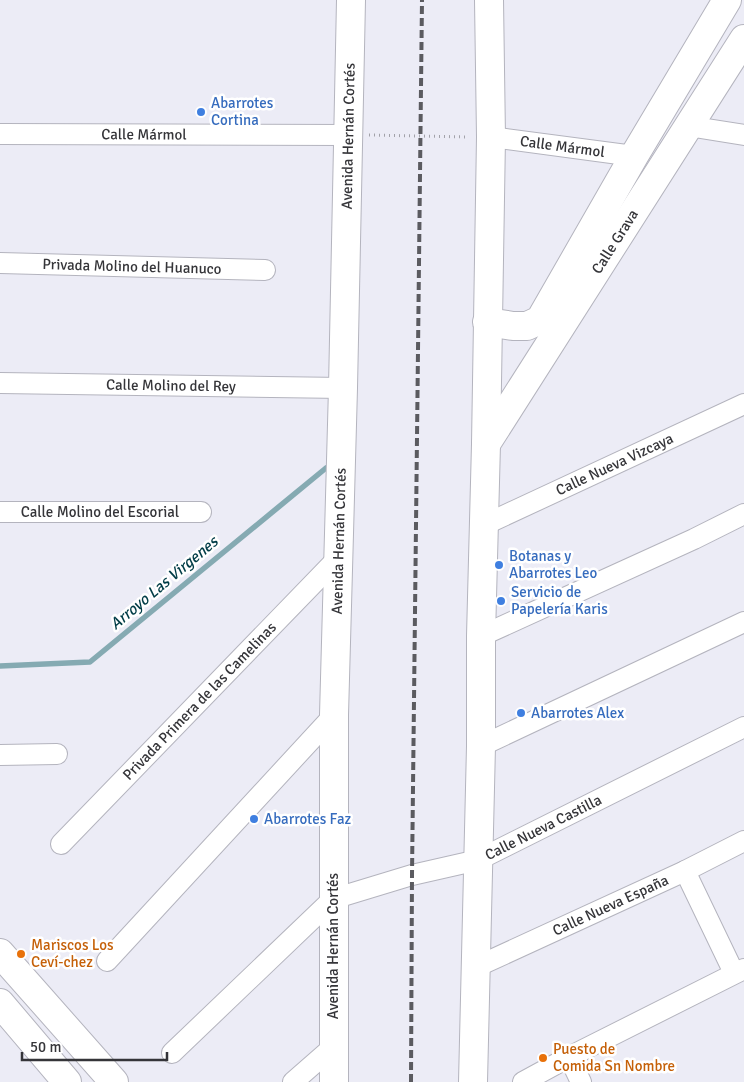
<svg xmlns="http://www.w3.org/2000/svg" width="744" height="1082" font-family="Signika,sans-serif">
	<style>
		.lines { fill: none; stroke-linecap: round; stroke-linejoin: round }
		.stream { stroke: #85aab2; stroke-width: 5.5 }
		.minor-casing { stroke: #b4b4be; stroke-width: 22 }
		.secondary-casing { stroke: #b4b4be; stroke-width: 30 }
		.path { stroke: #a2a2a9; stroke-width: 3; stroke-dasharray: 1 4; stroke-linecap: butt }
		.minor { stroke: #fff; stroke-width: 20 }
		.secondary { stroke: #fff; stroke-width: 28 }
		.rail { stroke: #5b5b60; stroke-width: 4; stroke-dasharray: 8 4; stroke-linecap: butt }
		.shop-dot { fill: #3f7fe0; stroke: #fff; stroke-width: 2 }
		.food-dot { fill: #e8710a; stroke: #fff; stroke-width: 2 }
		.labels { text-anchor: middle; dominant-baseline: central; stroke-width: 5; stroke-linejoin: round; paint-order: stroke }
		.shop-label { font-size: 15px; fill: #366cbe; stroke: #fff; text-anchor: start }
		.street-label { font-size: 15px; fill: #353539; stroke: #fff }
		.food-label { font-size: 15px; fill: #c56008; stroke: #fff; text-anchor: start }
		.water-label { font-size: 16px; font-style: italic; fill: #003c46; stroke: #fff }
	</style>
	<rect width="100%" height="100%" fill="#ececf6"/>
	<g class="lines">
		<path class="stream" d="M0,666L90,662L326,468"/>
		<g class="minor-casing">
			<g id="minor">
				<path d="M688,126L744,135"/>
				<path id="s1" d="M0,134L349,135"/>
				<path id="s2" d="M491,137L634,156"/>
				<path id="s3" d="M0,263L265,270"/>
				<path id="s4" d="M0,383L343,388"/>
				<path id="s5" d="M0,512H201"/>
				<path id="s6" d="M484,525L744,404"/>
				<path d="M481,636L694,539L744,514"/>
				<path d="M481,746L744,622"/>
				<path d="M0,755L57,754"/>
				<path id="s7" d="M61,844L338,558"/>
				<path d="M685,871L734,973"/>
				<path d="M107,961L334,715"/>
				<path id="s8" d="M476,967L685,871L744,841"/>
				<path id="s9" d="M172,1053L333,899L412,875L478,860L744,727"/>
				<path d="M569,1057L581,1082"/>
				<path d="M293,1082L333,1047"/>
				<path d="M523,1082L569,1057L744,969"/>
			</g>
		</g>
		<g class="secondary-casing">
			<g id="secondary">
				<path d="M487,322L513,326H527L540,320L634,156L727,0"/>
				<path id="s10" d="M486,444L744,39"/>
				<path d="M0,953L114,1082"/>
				<path d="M0,1003L67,1082"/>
				<path id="s11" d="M334,1082V715L343,388L351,0"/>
				<path d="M473,1082L481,746V636L486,444L491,137L489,0"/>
			</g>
		</g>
		<path class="path" d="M369,135L468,137"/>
		<use href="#minor" class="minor"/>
		<use href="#secondary" class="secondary"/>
		<path class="rail" d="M411,1082L412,875L422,0"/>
	</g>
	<g class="shop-dot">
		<circle cx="201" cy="112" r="5"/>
		<circle cx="499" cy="565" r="5"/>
		<circle cx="501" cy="601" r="5"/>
		<circle cx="521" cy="713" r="5"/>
		<circle cx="254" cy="819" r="5"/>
	</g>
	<g class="food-dot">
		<circle cx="21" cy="954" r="5"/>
		<circle cx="543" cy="1058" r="5"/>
	</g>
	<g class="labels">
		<g class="shop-label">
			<text x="211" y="103">Abarrotes<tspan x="211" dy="17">Cortina</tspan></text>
			<text x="509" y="556">Botanas y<tspan x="509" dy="17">Abarrotes Leo</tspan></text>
			<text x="511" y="592">Servicio de<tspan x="511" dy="17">Papelería Karis</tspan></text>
			<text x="531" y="713">Abarrotes Alex</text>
			<text x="264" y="819">Abarrotes Faz</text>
		</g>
		<g class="street-label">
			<text stroke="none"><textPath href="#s1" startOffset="144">Calle Mármol</textPath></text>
			<text stroke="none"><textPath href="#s11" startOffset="946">Avenida Hernán Cortés</textPath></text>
			<text stroke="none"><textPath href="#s2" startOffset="72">Calle Mármol</textPath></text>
			<text stroke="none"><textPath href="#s10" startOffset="240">Calle Grava</textPath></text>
			<text stroke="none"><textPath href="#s3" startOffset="132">Privada Molino del Huanuco</textPath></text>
			<text stroke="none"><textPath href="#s4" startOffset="171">Calle Molino del Rey</textPath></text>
			<text stroke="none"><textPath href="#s6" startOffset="144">Calle Nueva Vizcaya</textPath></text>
			<text stroke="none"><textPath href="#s5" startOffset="100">Calle Molino del Escorial</textPath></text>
			<text stroke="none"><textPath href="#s11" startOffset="541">Avenida Hernán Cortés</textPath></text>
			<text stroke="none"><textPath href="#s7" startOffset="199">Privada Primera de las Camelinas</textPath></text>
			<text stroke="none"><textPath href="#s9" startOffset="446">Calle Nueva Castilla</textPath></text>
			<text stroke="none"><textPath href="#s8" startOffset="148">Calle Nueva España</textPath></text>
			<text transform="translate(333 946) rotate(-90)">Avenida Hernán Cortés</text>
		</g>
		<g class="food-label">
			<text x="31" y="945">Mariscos Los<tspan x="31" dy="17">Ceví-chez</tspan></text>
			<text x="553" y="1049">Puesto de<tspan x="553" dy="17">Comida Sn Nombre</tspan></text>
		</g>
		<g class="water-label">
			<text transform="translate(164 583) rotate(-40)">Arroyo Las Virgenes</text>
		</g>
	</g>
	<path d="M22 1052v8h145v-8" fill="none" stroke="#353539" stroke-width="2.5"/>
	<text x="30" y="1052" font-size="15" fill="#353539" stroke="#ffffff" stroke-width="4" paint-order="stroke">50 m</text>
</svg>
